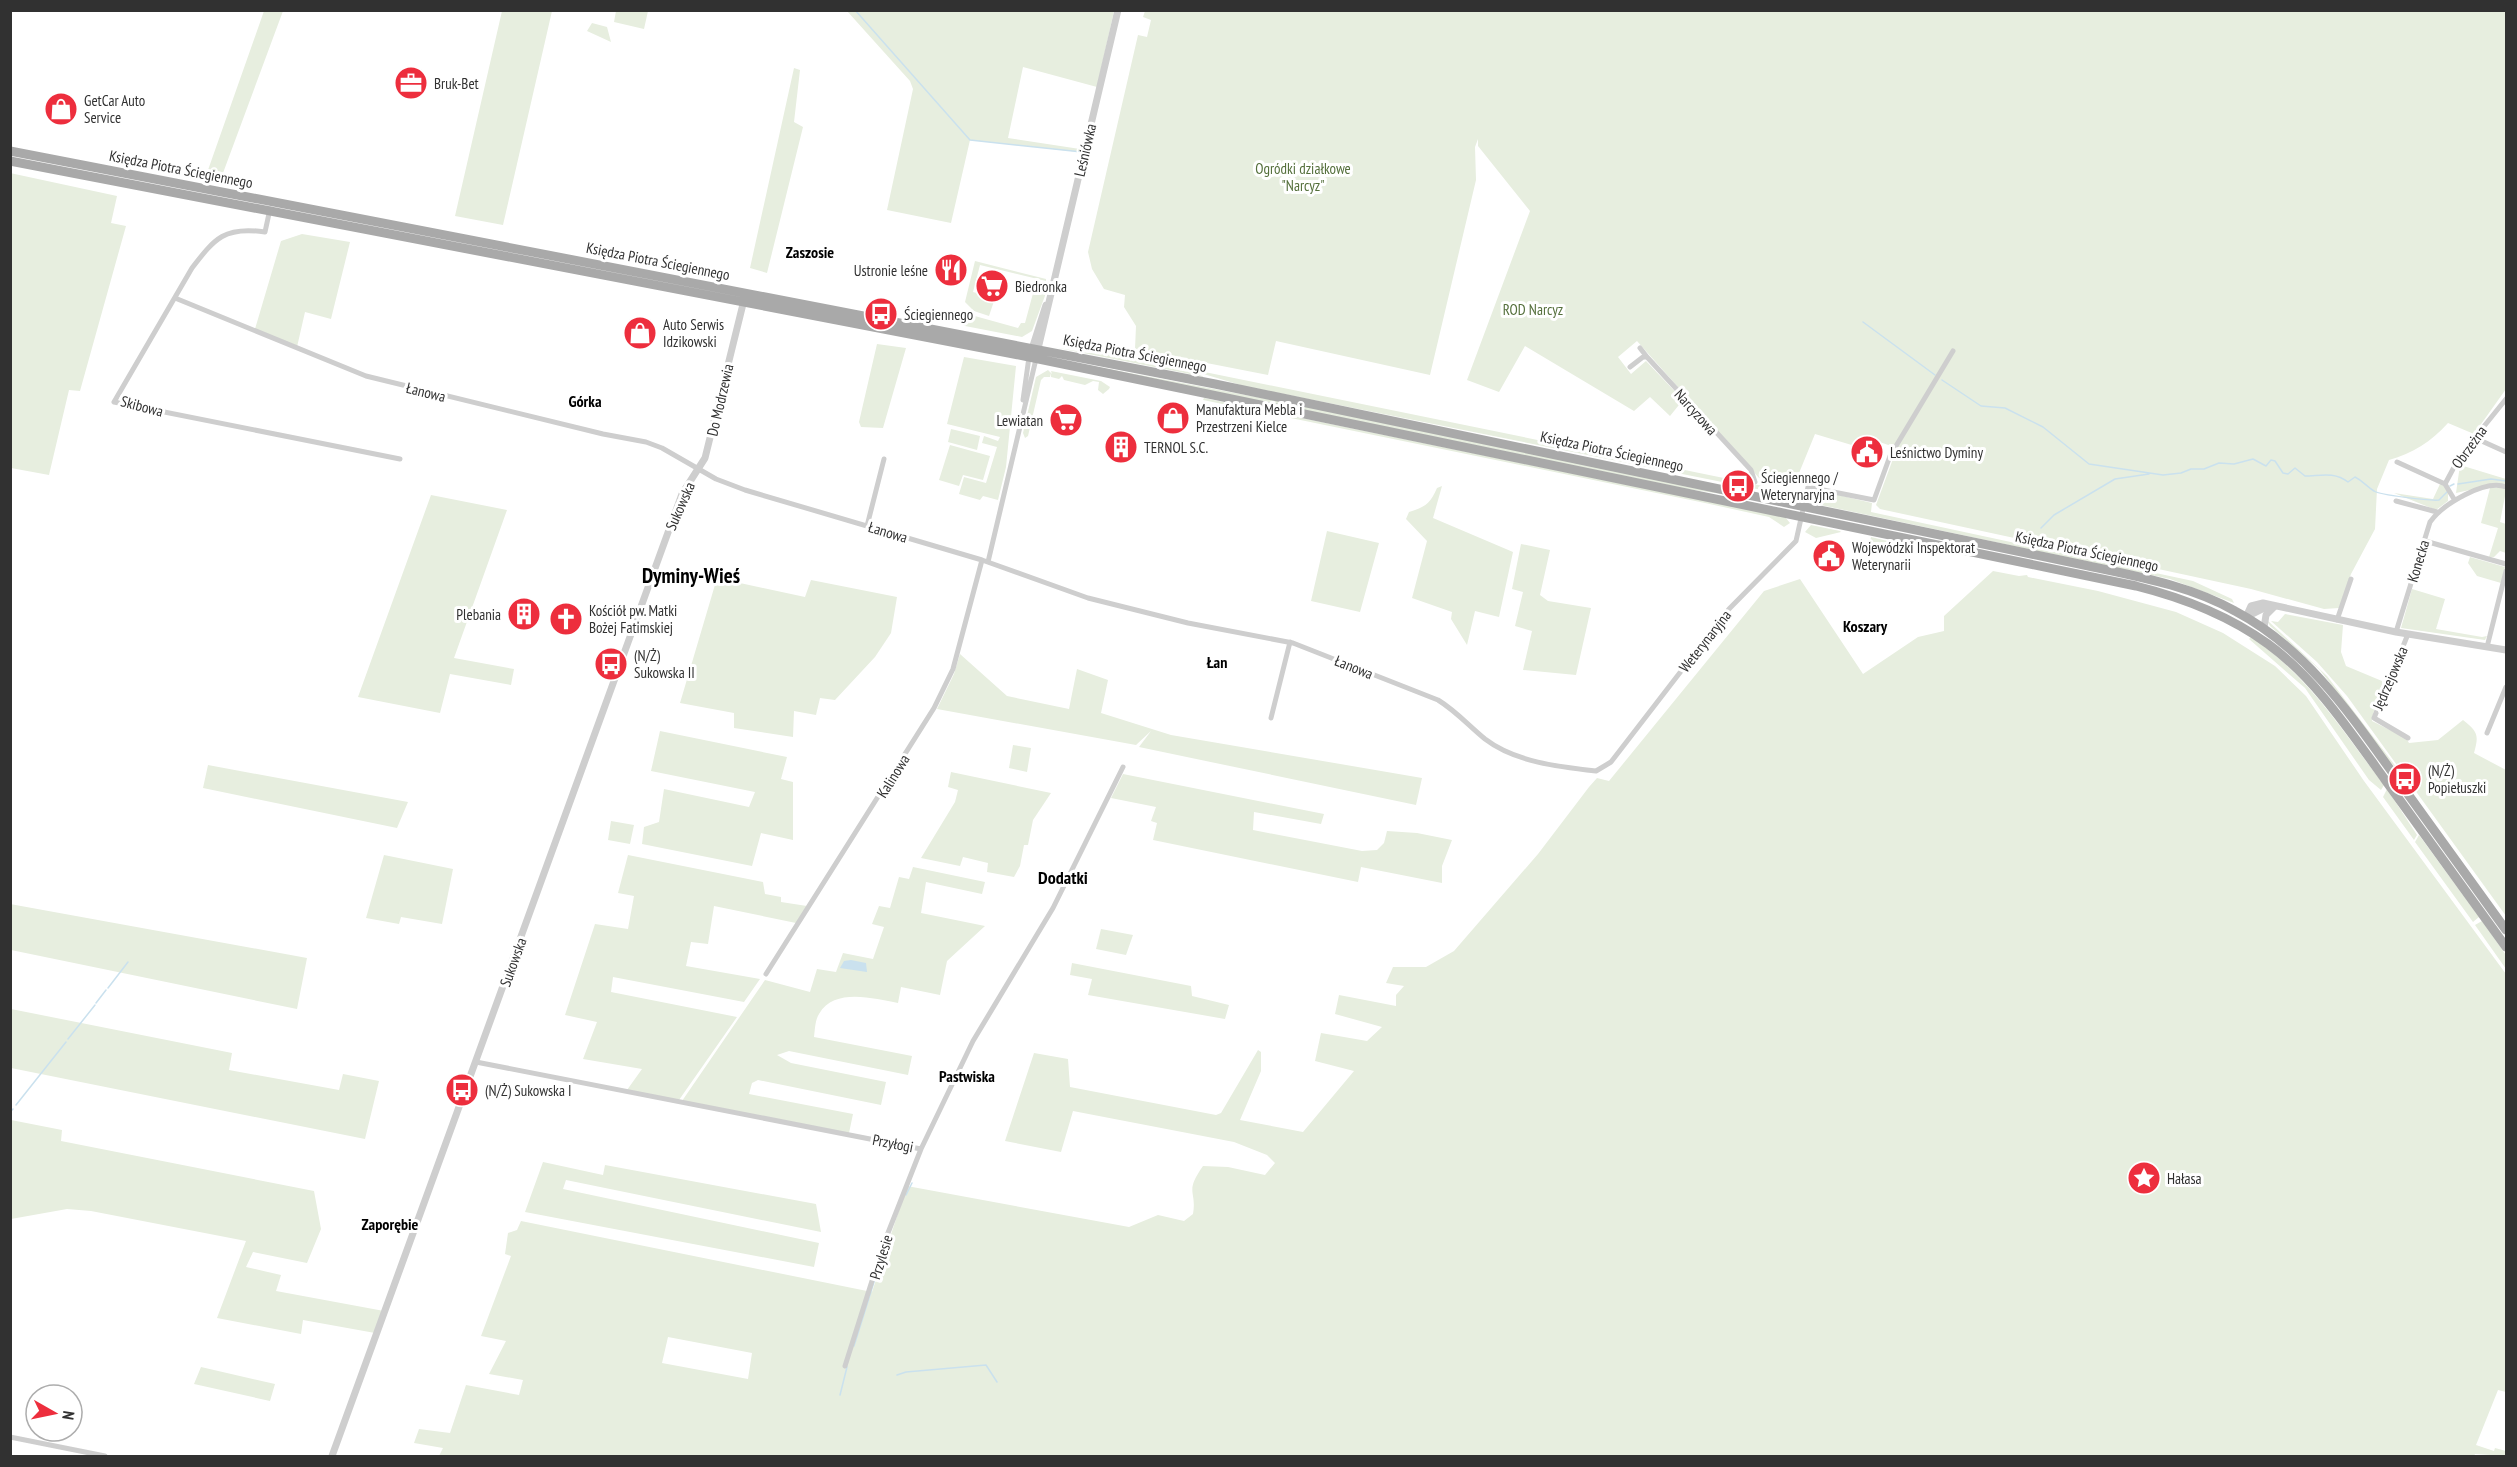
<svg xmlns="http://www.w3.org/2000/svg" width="2517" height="1467" font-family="'PT Sans Narrow',sans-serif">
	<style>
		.green { fill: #e7eedf; fill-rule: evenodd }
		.water { fill: #cae1ee }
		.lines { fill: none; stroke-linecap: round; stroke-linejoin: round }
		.stream { stroke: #cae1ee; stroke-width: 1.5 }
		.minor { stroke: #cecece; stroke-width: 5 }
		.tertiary { stroke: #cecece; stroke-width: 7 }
		.primary { stroke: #a9a9a9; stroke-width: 9 }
		.labels { text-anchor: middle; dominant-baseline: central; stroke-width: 6; stroke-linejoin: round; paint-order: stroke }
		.poi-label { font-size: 15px; fill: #313131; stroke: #fff; text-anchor: start }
		.street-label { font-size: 15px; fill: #313131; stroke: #fff }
		.park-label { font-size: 15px; fill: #546f3b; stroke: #fff }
		.neighbourhood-label { font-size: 16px; font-weight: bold; fill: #000; stroke: #fff }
		.quarter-label { font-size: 18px; font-weight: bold; fill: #000; stroke: #fff }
		.district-label { font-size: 21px; font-weight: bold; fill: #000; stroke: #fff }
	</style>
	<rect width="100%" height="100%" fill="#fff"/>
	<path class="green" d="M264,11H283L223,173L208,170Z
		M502,11H552L503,225L455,216Z
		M616,11H648L644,29L614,22Z
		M847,11H1114L1097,87L1023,67L1008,138L1080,149L1079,152L970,140L951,223L887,210L913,89L910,81Z
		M1145,11H2506V389L2474,434L2448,423C2431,442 2413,453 2389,460L2377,489L2375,529L2351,574L2339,608L2324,609L2251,589L1880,509L1876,505L1897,448L1862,436L1855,446L1815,434L1797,478L1785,483L1759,478L1637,341L1618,357L1631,374L1646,361L1683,400L1670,416L1650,397L1634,411L1525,346L1499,392L1467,380L1530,211L1478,146V139L1475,147L1476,180L1430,375L1276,341L1268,375L1135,349L1136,326L1124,307L1125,295L1104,289L1092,269L1088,252L1138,35L1147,37L1151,20L1143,17Z
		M592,23L607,27L611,42L587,31Z
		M794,68L800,70L794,122L803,127L767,273L750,268Z
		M10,173L117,196L111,223L126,226L80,391L69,390L49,475L11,468Z
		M302,234L350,242L331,319L305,312L297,347L255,329L281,241Z
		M975,261L1046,279V281L980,265L973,292L995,298L989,316L974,311L965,302Z
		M1035,286L1044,289L1046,293L1032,331L1022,337L965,326L956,322L957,316L964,313L1018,328L1021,323H1025Z
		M877,344L906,348L883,428L861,427L859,422Z
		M1053,347L1088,353L1101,351L1171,365L1205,377Z
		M964,357L1016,366L1006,467L998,500L983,496L980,500L959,494L964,477L986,483L997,447L982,443L984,436L998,441L1000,437L947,424Z
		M1051,358L1330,411L1729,495L1687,489Z
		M1180,367L1763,486L1762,490L1244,386Z
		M1048,370L1052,374L1051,371L1101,381L1110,387L1109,389L1103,394L1098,390L1099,382L1093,381L1085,385L1064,380L1062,376L1059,379L1051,377L1050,373V377H1044L1041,380L1028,436L1025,438L1023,433L1036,377Z
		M1204,398L1785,517L1790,523L1784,527L1769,517L1705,503L1203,400Z
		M951,429L980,436L977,450L948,442Z
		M950,445L990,456L983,480L963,475L959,486L939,480Z
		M2460,465L2506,479V486L2497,484L2456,493Z
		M2440,484L2448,488V501L2436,510L2394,493L2433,499Z
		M1442,486L1433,518L1513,552L1499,617L1475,611L1467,645L1451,619L1452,612L1412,598L1427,541L1406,519L1409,512C1425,507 1430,504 1437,488Z
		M2503,487L2506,491L2500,522L2506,524V553L2500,551L2494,557H2489L2498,528L2481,523L2490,488Z
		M1817,490L1872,503L1871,512L2193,581L2232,599L2234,603L2170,579L1816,504L1811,496Z
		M431,495L507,510L454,658L514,669L511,685L450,674L440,713L358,697Z
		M1811,525L1840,531L1841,532L1816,538L1805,532Z
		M1327,531L1379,543L1360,612L1311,601Z
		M1871,537L1925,550L1920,554L1869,546Z
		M1521,544L1550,550L1540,595L1548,601L1591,608L1576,675L1523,670L1532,631L1515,626L1523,592L1512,589Z
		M2470,557L2505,567L2501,583L2477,576L2468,563Z
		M1993,571L2019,576L2027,575L2028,577L2098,591L2176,612L2223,633L2275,666L2306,696L2364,781L2506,974V1392L2498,1390L2476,1445L2494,1451L2495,1448L2506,1451V1456L2475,1454L2474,1456H439L443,1448L414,1443L419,1429L450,1433L466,1385L519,1395L523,1380L489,1374L506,1341L481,1336L511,1256L505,1254L508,1233L517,1230L521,1221L872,1292L907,1186L1129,1227L1158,1215L1184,1221L1193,1214C1197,1190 1184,1193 1203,1166L1228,1167L1265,1175L1275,1163L1267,1155L1234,1142L1073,1111L1061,1152L1005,1141L1034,1053L1068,1059L1070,1087L1216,1115L1221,1113L1258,1050L1261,1052V1071L1240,1120L1303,1132L1354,1071L1315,1061L1321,1033L1367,1041L1382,1027L1335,1014L1339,995L1396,1006V995L1404,986L1386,983L1393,967H1426L1454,951L1538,854L1589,787L1597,778L1609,781L1764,591L1800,579L1863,674L1918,637L1944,631V616ZM668,1337L752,1353L748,1379L662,1363Z
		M717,578L805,597L811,580L897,597L891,633L875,657L835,700L820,698L816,715L794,711L793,737L734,728V713L680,703Z
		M2412,589L2445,599L2436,629L2482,637L2487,636L2485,640L2401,628Z
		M2285,614L2343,625L2341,652L2346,666L2382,681C2383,696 2373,707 2372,721L2406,738L2409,743L2438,740L2463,720C2478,732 2479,735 2474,753L2506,770V916L2347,696L2317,662L2271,621L2278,622Z
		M2267,620L2327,676L2400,772L2386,758L2320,670L2270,626Z
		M2251,637C2308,675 2343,732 2384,785L2381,790L2369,780L2305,688L2249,639Z
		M960,654L1007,696L1069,709L1077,669L1108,680L1101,713L1171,735L1422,778L1416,805L1139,747L1151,731L1136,745L937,709L954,674Z
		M660,731L787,757L781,779L793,782V840L761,833L752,866L642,844L644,827L659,822L664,789L749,807L755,792L651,771Z
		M1013,745L1031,748L1027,772L1009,768Z
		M208,765L408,802L397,828L203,788Z
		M951,772L1051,793L1033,820L1028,845H1024L1020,866L1014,877L987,872L988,863L963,857L960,866L921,858L955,802L958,790L948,787Z
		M1123,774L1324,814L1321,824L1254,812L1253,830L1362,851L1377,850L1384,843L1387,831L1417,833L1452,840L1442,866V883L1361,867L1358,882L1153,840L1157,823L1151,821L1156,807L1111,798Z
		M2387,789L2417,835L2414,840L2383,797Z
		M611,821L634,825L630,844L608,840Z
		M2419,835L2479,917L2473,922L2415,842Z
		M384,855L453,869L442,924L401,917L399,924L366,918Z
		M628,855L763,882L765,894L781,897V902L807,906L796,923L714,906L708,944L691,942L686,966L760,979L744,1002L613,977L611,992L737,1017L679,1100L627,1090L642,1069L583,1059L597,1022L565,1015L595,924L628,929L634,896L618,893Z
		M913,867L985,882L982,894L926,882L921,913L985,926L947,961L940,995L901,987L898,1003C874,999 835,987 819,1014C815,1020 815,1030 814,1037L912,1056L908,1075L789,1051L777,1055L791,1063L886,1082L881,1105L758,1080L752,1083L749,1094L853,1114L849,1133L682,1101L765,980L810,992L817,969L836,972L843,953L873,959L884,927L872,924L879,906L890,908L899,877L909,879Z
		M10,904L307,958L297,1009L11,950Z
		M2482,921L2506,955V969L2475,925Z
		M1101,929L1133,935L1126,955L1096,949Z
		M1072,963L1191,986L1192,996L1229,1005L1225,1019L1088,995L1092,979L1070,975Z
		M11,1009L232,1053L229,1070L339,1090L343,1074L379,1081L365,1139L11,1068Z
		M11,1120L62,1130L61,1141L314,1191L321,1229L307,1263L253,1252L246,1267L281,1275L276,1291L384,1311L375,1333L303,1320L301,1334L217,1318L246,1241L91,1211L67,1209L11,1219Z
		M543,1162L603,1175L605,1165L816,1204L821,1232L566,1180L563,1189L819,1243L814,1267L525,1212Z
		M201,1367L275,1384L270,1401L194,1384Z"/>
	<path class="water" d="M851,960L866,963L867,972L840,968L844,961Z"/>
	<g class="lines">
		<path class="stream" d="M855,10L970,140L1082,152
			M1863,322L1935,375
			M1942,380L1981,406L2005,408L2043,427L2089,464L2163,475L2181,473L2191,469H2204L2219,463L2234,464L2253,459L2266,466L2271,460L2275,461L2283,473L2288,474L2295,468L2305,476C2319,476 2334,471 2348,482L2355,477C2363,481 2366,486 2374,491C2380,495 2430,501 2439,500L2448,491
			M2458,484L2491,479L2506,481
			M2450,486L2454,484
			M2041,528L2054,515L2115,479L2149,474
			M108,988L128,962
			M96,1003L106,990
			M68,1039L95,1005
			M16,1105L66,1042
			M10,1112L13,1109
			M906,1195L912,1183
			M854,1346L884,1250
			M897,1375L906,1372L986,1365L997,1382
			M840,1395L847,1367"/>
		<path class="minor" d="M270,209L265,232C225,226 215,238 192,268L114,402L400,459
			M175,298L366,376L603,434L646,442L662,448L716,479L745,490L982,560L1088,598L1188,623L1293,643L1438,700C1456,711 1469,726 1485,739C1515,762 1559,767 1596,771L1611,762L1729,609L1796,541L1808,487L1874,500L1890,456L1953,351
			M1640,348L1647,357
			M1630,367L1643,357H1647L1751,470L1755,482
			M1023,400L1029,357
			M2475,438L2506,452
			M2397,462L2445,484L2460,456L2506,399
			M2445,484L2454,499
			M2396,501L2437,512
			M867,526L884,459
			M2425,541L2506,564
			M988,562L1036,359
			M2337,620L2351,579
			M2396,632L2430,522C2443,504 2485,479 2506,487
			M2487,647L2506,571
			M1271,718L1290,642
			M2487,733L2506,687
			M2408,738L2374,718L2408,634
			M766,974L934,708L953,669L982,560
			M476,1062L921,1149L973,1041L1053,908L1123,767
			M845,1366L884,1243L921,1149
			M10,1437L105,1456"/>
		<path class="tertiary" d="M1031,352L1046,305
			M1037,353L1118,10
			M2246,617L2251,606L2263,603L2396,632L2506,650
			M2246,617L2270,605
			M2264,628L2266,615L2274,607
			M332,1456L682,494L705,458L744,300"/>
		<path class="primary" d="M10,151L1215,384L2084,565C2135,576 2189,585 2235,611C2307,649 2351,715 2397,779C2434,830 2470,880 2506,930
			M10,161L1029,357L2136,586C2184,598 2228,615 2268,644C2317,680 2351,733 2386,781C2426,837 2466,892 2506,947"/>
	</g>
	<defs>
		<g id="office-disc" transform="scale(1.725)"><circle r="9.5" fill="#ed2e3d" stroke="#fff"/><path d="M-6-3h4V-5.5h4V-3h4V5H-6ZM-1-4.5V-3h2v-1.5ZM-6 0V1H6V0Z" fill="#fff"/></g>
		<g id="shop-disc" transform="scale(1.725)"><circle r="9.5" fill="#ed2e3d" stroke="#fff"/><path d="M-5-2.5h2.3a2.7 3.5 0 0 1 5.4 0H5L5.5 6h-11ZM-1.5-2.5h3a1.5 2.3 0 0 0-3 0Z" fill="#fff"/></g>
		<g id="restaurant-disc" transform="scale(1.725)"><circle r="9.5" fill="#ed2e3d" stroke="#fff"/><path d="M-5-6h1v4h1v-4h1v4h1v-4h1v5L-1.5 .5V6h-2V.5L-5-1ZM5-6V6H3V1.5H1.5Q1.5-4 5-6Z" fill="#fff"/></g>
		<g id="supermarket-disc" transform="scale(1.725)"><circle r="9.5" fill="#ed2e3d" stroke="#fff"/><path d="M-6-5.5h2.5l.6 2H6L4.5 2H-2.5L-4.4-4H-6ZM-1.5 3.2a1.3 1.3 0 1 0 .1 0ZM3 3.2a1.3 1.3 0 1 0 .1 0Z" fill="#fff"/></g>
		<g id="bus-disc" transform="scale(1.725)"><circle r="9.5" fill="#ed2e3d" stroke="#fff"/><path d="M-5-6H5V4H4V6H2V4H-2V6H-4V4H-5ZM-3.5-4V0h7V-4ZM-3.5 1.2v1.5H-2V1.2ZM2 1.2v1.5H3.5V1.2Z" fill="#fff"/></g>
		<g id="building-disc" transform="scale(1.725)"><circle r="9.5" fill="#ed2e3d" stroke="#fff"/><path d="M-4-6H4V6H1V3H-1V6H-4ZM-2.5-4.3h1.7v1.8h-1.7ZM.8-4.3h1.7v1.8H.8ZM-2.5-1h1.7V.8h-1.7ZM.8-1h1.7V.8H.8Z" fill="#fff"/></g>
		<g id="civic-disc" transform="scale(1.725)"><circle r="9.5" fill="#ed2e3d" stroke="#fff"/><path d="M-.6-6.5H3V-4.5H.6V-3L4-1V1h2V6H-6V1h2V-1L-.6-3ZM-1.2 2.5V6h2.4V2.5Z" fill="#fff"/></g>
		<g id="church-disc" transform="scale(1.725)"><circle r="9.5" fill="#ed2e3d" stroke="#fff"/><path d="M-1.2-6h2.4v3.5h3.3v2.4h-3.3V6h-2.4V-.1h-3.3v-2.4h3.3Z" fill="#fff"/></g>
		<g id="sight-disc" transform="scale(1.725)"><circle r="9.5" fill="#ed2e3d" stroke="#fff"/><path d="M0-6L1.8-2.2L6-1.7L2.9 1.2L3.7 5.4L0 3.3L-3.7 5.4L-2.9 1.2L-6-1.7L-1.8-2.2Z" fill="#fff"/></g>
	</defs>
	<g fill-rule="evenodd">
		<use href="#office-disc" x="411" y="83"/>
		<use href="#shop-disc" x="61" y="109"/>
		<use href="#restaurant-disc" x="951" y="270"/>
		<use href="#supermarket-disc" x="992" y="286"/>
		<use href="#bus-disc" x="881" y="314"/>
		<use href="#shop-disc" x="640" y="333"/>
		<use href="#shop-disc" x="1173" y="418"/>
		<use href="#supermarket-disc" x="1066" y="420"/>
		<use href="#building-disc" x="1121" y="447"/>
		<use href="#civic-disc" x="1867" y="452"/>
		<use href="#bus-disc" x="1738" y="486"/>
		<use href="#civic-disc" x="1829" y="556"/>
		<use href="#building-disc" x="524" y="614"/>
		<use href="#church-disc" x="566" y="619"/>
		<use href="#bus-disc" x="611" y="664"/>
		<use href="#bus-disc" x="2405" y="779"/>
		<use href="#bus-disc" x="462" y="1090"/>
		<use href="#sight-disc" x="2144" y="1178"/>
	</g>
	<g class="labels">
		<g class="poi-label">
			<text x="434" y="83">Bruk-Bet</text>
			<text x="84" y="100">GetCar Auto<tspan x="84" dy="17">Service</tspan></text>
			<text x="928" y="270" text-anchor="end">Ustronie leśne</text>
			<text x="1015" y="286">Biedronka</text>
			<text x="904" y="314">Ściegiennego</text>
			<text x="663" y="324">Auto Serwis<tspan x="663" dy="17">Idzikowski</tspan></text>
			<text x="1196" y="409">Manufaktura Mebla i<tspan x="1196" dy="17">Przestrzeni Kielce</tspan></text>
			<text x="1043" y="420" text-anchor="end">Lewiatan</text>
			<text x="1144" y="447">TERNOL S.C.</text>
			<text x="1890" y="452">Leśnictwo Dyminy</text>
			<text x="1761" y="477">Ściegiennego /<tspan x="1761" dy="17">Weterynaryjna</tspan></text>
			<text x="1852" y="547">Wojewódzki Inspektorat<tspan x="1852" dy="17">Weterynarii</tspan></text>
			<text x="589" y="610">Kościół pw. Matki<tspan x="589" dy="17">Bożej Fatimskiej</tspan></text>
			<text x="501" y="614" text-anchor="end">Plebania</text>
			<text x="634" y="655">(N/Ż)<tspan x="634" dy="17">Sukowska II</tspan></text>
			<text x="2428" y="770">(N/Ż)<tspan x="2428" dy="17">Popiełuszki</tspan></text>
			<text x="485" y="1090">(N/Ż) Sukowska I</text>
			<text x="2167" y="1178">Hałasa</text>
		</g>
		<g class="street-label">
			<text transform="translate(1085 150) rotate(-77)">Leśniówka</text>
			<text transform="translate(181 169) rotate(11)">Księdza Piotra Ściegiennego</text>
			<text transform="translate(658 261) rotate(11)">Księdza Piotra Ściegiennego</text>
			<text transform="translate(1135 353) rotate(11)">Księdza Piotra Ściegiennego</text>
			<text transform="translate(426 392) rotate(14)">Łanowa</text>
			<text transform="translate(720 400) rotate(-77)">Do Modrzewia</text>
			<text transform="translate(142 406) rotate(15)">Skibowa</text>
			<text transform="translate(1696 412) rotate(48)">Narcyzowa</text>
			<text transform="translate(2469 447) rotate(-54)">Obrzeżna</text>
			<text transform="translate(1612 451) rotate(12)">Księdza Piotra Ściegiennego</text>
			<text transform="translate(680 506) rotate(-66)">Sukowska</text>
			<text transform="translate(888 532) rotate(17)">Łanowa</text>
			<text transform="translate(2087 551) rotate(12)">Księdza Piotra Ściegiennego</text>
			<text transform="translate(2418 561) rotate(-73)">Konecka</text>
			<text transform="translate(1705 641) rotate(-52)">Weterynaryjna</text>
			<text transform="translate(1354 667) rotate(22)">Łanowa</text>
			<text transform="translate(2390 678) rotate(-67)">Jędrzejowska</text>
			<text transform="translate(893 776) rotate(-58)">Kalinowa</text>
			<text transform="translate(513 962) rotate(-70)">Sukowska</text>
			<text transform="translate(893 1143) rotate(11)">Przyłogi</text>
			<text transform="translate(881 1257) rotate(-73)">Przylesie</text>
		</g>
		<g class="park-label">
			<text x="1303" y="168">Ogródki działkowe<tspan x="1303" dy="17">"Narcyz"</tspan></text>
			<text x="1533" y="309">ROD Narcyz</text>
		</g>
		<g class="neighbourhood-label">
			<text x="810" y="252">Zaszosie</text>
			<text x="585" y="401">Górka</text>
			<text x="1865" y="626">Koszary</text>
			<text x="1217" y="662">Łan</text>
			<text x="967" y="1076">Pastwiska</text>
			<text x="390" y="1224">Zaporębie</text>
		</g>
		<g class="quarter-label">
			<text x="1063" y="877">Dodatki</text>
		</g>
		<g class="district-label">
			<text x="691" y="575">Dyminy-Wieś</text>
		</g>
	</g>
	<rect width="2517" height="1467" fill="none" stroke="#313131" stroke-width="24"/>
	<g transform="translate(54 1413) rotate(99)"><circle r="28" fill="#ffffff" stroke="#adadad" stroke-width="1.5"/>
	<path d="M0-4.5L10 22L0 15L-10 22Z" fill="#ed2e3d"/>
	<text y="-9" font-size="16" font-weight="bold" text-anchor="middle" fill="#313131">N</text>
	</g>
</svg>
